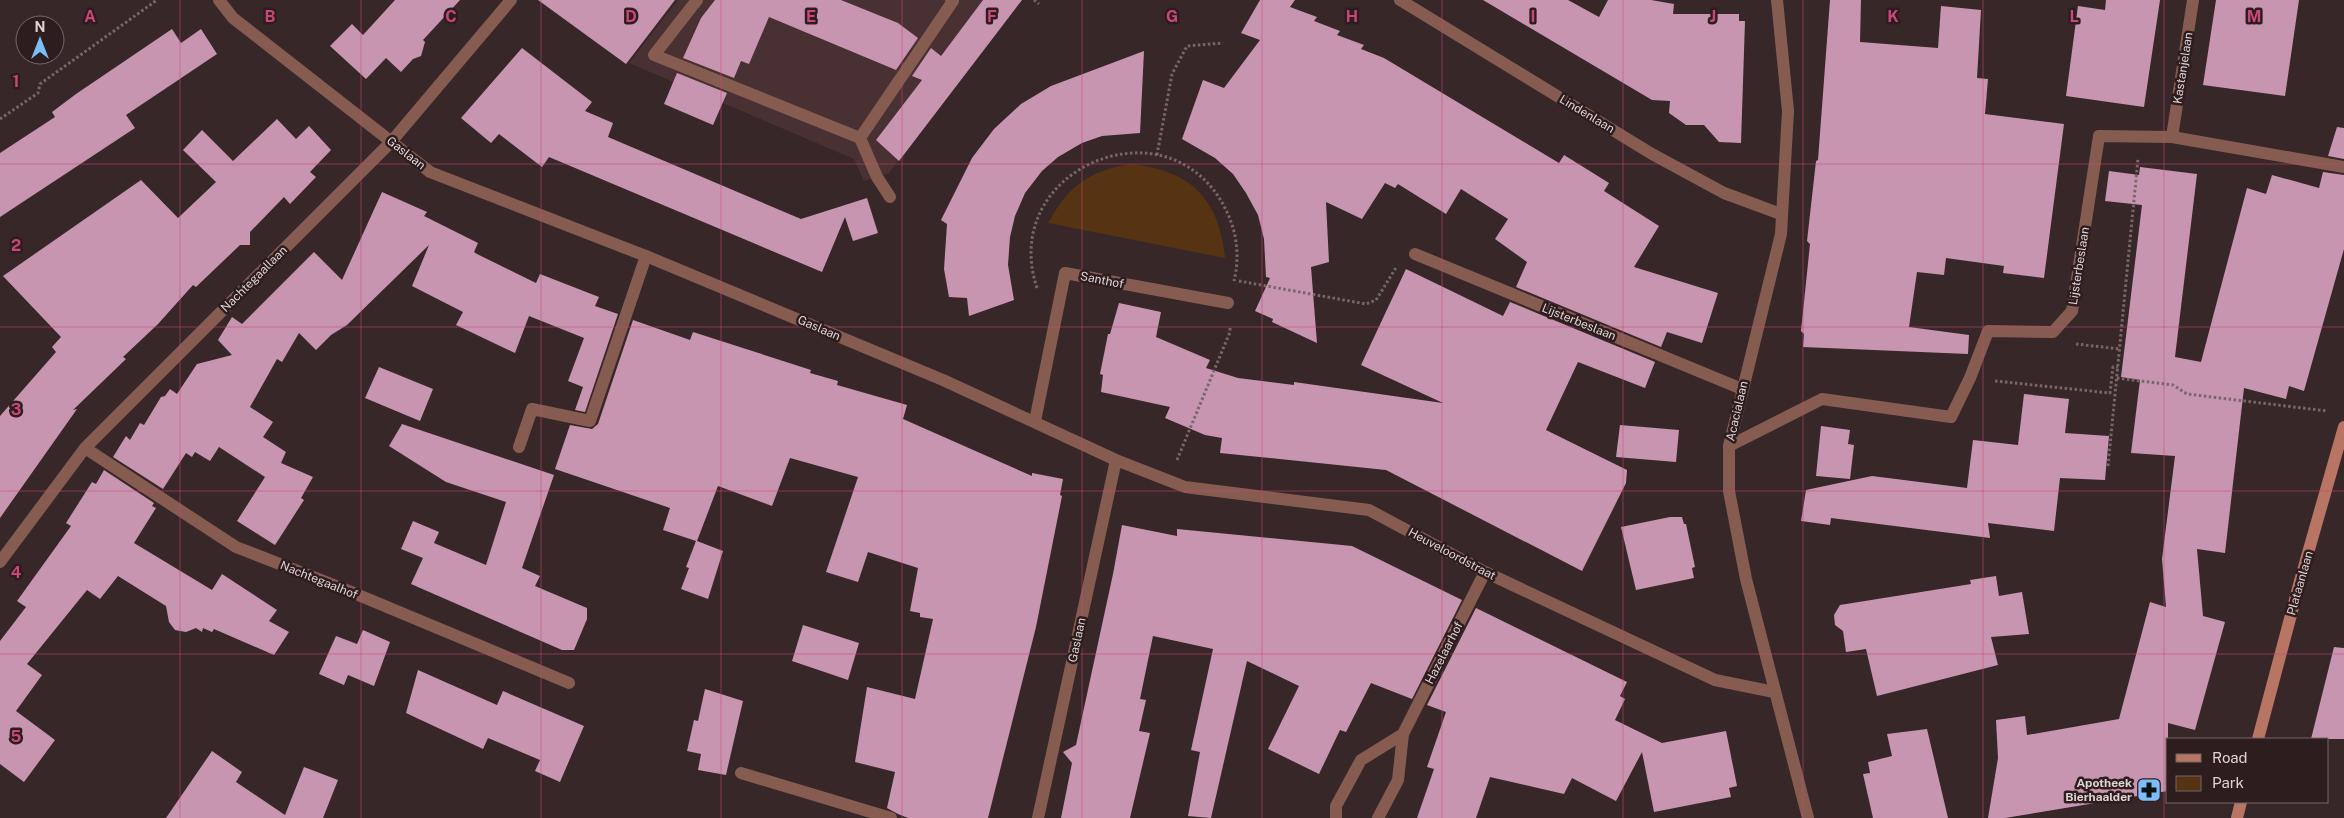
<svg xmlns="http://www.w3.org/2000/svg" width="2344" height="818" font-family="'Public Sans',sans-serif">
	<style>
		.built { fill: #483033 }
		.green { fill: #563312 }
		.building { fill: #c895b0 }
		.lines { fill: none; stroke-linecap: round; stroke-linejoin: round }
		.path { stroke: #766769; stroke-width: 3; stroke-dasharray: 2.5 2.5; stroke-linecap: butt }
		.lane { stroke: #865c50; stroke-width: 12 }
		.street { stroke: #865c50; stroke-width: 12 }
		.secondary { stroke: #b87563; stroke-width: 12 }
		.grid { fill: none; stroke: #c9477a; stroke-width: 1; stroke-opacity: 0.55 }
		.labels { text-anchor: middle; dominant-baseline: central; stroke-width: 5; stroke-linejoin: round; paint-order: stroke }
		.street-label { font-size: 12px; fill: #dfd4d5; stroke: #2e1d1f }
		.poi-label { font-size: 12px; font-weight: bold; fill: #dfd4d5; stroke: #2e1d1f; text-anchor: end }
		.grid-label { font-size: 16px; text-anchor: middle; font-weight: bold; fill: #c9477a; stroke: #2e1d1f; stroke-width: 5; stroke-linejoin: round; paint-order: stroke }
	</style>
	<rect width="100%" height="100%" fill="#382729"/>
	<path class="built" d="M678,0H983L877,140L900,158L889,173L864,181L854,159L629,63Z"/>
	<path class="green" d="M1131,164C1190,170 1219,198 1225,258L1048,223C1068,186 1089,171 1131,164Z"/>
	<path class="building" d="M395,0H460L423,40L425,42L421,56L413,59L401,72L386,58L366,79L330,46L352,24L363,35Z
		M538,0H675L626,64Z
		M715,0H841L898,23L918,38L896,70L769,17L749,64L741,61L734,78L683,58L701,18Z
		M983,0H1022L899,161L876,140L922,80L912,76L931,48L941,56Z
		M1260,0H1295L1290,7L1317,17L1314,21L1340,31L1337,35L1364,45L1361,49L1384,58L1559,163L1564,155L1609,183L1604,191L1659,226L1634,267L1718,293L1702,343L1667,332L1661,347L1516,287L1527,262L1495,239L1508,219L1461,189L1446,214L1398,184L1395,188L1385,183L1362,219L1326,202L1329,262L1311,267L1317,343L1272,322L1273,319L1255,311L1270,278L1266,277L1264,239L1258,215L1246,193L1233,174L1215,158L1182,139L1203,80L1224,88L1260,40L1241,33Z
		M1483,0H1568L1599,17L1608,0H1651L1674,4L1673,14H1739V21H1745L1741,143L1719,142L1704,125H1686L1669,113L1670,101L1652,100Z
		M1830,0H1861L1860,42L1938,48L1941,6L1981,10L1977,78L1988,79L1985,114L2064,124L2044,278L2003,273L2004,266L1946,258L1944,275L1917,272L1909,327L1969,335L1968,354L1803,347L1804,334L1801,331L1810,244L1807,241L1816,161L1818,160Z
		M2106,0H2160L2144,107L2066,96L2078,6L2105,10Z
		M2216,0H2299L2285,96L2203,85Z
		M172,29L181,43L201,29L217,54L126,115L135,128L0,217V153L55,117L52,112L76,94Z
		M522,48L592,102L585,111L613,123L608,137L801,219L867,198L878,233L853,241L845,217L822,272L549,157L542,167L499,134L491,143L461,118Z
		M1144,51L1140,133L1102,136L1082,143L1058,157L1042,171L1025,193L1015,216L1010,237L1008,265L1014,300L969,316L967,298L949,297L944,269L947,224L941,220L972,158L994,129L1021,104L1051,86Z
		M677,73L727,93L713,125L664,104Z
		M277,119L296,139L309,126L331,150L310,172L316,177L290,204L284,197L250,232V245H240L196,287L193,285L158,324L123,357L126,359L73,410L77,409L0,518V416L56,352L52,347L61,337L3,276L141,180L178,218L216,182L183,150L202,130L233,161Z
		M2337,127L2344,128V159L2328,156Z
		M2140,167L2197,174L2175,357L2201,362L2247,188L2266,194L2272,175L2319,188L2323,172L2344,175V249L2304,391L2289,386L2286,399L2244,388L2225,553L2197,549L2203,616L2225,622L2195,730L2168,723V791L2005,818H1988L1998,758L1996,720L2025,716L2027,735L2119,719L2150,602L2166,607L2162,559L2175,456L2131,453L2140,380L2121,377L2142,205L2105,201L2109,171L2139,175Z
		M382,192L427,212L424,216L478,243L474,252L477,254L536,283L540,274L599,297L595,306L618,314L585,412L575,410L583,387L568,381L584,338L529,316L515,353L456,325L463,312L412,286L429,245L347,325L331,335L316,350L299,333L282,362L277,359L250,407L273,422L263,437L286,452L281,463L313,477L301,498L304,500L275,545L237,521L265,477L219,447L210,461L195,452L192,457L186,453L163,489L113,457L126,436L130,440L140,423L144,425L161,397L165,396L170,389L177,394L197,364L232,355L218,340L232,317L242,324L314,252L342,280Z
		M1406,269L1503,316L1510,302L1655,362L1645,388L1578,362L1546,430L1627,470L1626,483L1582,571L1386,470L1220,453L1222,438L1205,435L1165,418L1170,407L1101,392L1103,375L1100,374L1108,334H1110L1119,303L1161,312L1156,337L1210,360L1206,368L1238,378L1294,385V382L1443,403L1361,365Z
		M633,320L690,340L693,332L811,370L810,373L838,381L837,385L907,405L903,419L1032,476V473L1063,479L1060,495L1062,496L1036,627L988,818H908L898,814L887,808L895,772L855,762L867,687L915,699L933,619L920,617V613L910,611L918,568L868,552L858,582L826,572L858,477L790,458L772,506L718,486L697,541L723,551L708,599L681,589L689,568L686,567L696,541L663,530L670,508L555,469L570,425L592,429L598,424Z
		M379,367L433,389L420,421L365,398Z
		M2024,394L2069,399L2065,433L2109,436L2105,480L2060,478L2054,531L1988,523L1990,538L1831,518L1830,525L1801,521L1806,490L1872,476L1967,488L1973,440L2018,445Z
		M402,424L554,475L522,568L540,576L535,586L587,608V619L574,650H562L411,584L423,558L401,549L413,521L439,532L434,543L486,565L506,502L446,482L389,446Z
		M1620,425L1679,430L1676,462L1616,457Z
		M1821,426L1850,430L1848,444L1854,445L1850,479L1816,476Z
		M104,470L154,503L152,506L156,508L134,543L212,590L222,574L277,610L269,621L289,632L274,655L214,629L212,632L203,628L202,632L196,628L186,632L175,630L169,622L166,606L118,576L100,599L87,590L27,664L42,675L16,711L55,740L24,782L0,764V641L26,607L17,601L71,526L66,523L92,482L96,484Z
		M1670,517H1682L1684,524H1686L1695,567L1692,568L1694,578L1636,590L1621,527Z
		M1122,525L1177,536V529L1352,546L1462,600L1412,699L1371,683L1346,732L1340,730L1319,774L1268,749L1299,686L1247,661L1211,818L1188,816L1200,752L1191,750L1213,649L1153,636L1140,699L1146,700L1139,731L1150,733L1130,818H1061L1072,763L1063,752L1076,745L1113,574Z
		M1996,576L1999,596L2022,592L2029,634L1991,637L1998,665L1877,696L1866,649L1846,652L1843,631L1835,625L1834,615L1840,605L1971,584L1970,580Z
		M1476,608L1627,682L1620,696L1625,699L1615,720L1662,743L1726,731L1737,786L1729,788L1731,797L1654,812L1642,752L1616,801L1572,778L1564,794L1490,777L1476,818H1417L1434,769L1427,767L1446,712L1427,705Z
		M803,625L859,643L848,680L792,661Z
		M363,630L390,642L374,686L348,675L344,685L319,674L336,636L357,644Z
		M2334,647L2344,648V739H2311Z
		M418,670L497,705L503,691L584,726L560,782L535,771L540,760L488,738L483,749L406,713Z
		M705,689L743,701L726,775L698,770L701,754L687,751L694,720L698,721Z
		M1927,729L1948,818H1873L1863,774L1870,773L1868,762L1892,756L1887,734Z
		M212,751L242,772L236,782L285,815L304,767L338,780L323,818H166Z"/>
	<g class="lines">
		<path class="path" d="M1034,0L1039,4
			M0,119L38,93L40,84L157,0
			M1157,155L1172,74L1187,46L1223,43
			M1239,281L1366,304L1376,300L1397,266
			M1037,288C997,169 1168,97 1225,208C1237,231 1240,256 1234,281
			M2076,344L2120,349
			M2117,378L2173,385L2187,394L2327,411
			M1995,381L2110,393L2113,367H2118
			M1177,460L1230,332V327
			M2108,466L2138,159"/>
		<path class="lane" d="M697,0L654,55L860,138L877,177L890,197
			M860,138L953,1L951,0
			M1035,421L1065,273L1228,303
			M519,447L532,409L590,421L646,256"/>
		<path class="street" d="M219,0L233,18L430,172L646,256L943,380L1116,460L1038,818
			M1400,0L1652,154L1724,193L1781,214
			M1777,0L1788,111L1781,234L1729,446V491L1746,579L1808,818
			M2172,137L2193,0
			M1415,254L1742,389
			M1729,446L1822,399L1951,417L1970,378L1988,331L2053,332L2072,311L2099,136L2172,137L2344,167
			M85,448L236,547L344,589L569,683
			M1116,460L1185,487L1369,510L1485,572L1715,680L1774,692
			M0,562L85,448L391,142L511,0
			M741,773L891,818
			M1336,818V806L1361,760L1403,734
			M1378,818L1398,780L1403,734L1485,572"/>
		<path class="secondary" d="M2258,739L2300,581L2344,427
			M2237,818L2241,802"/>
	</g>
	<path class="grid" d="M180,0V818M361,0V818M541,0V818M721,0V818M902,0V818M1082,0V818M1262,0V818M1442,0V818M1623,0V818M1803,0V818M1983,0V818M2164,0V818M0,164H2344M0,327H2344M0,491H2344M0,654H2344"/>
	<defs>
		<g id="pharmacy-square" transform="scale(1.25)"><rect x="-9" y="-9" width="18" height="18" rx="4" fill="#7bbef8" stroke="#2e1d1f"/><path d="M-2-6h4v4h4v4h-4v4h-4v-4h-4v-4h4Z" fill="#111"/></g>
	</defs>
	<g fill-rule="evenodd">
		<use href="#pharmacy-square" x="2149" y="790"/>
	</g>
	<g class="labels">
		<g class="street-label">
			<text transform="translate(2183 68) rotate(-81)">Kastanjelaan</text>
			<text transform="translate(1587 114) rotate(31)">Lindenlaan</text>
			<text transform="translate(406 153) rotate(38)">Gaslaan</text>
			<text transform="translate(2079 266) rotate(-81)">Lijsterbeslaan</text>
			<text transform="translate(254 279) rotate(-45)">Nachtegaallaan</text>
			<text transform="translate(1102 280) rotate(11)">Santhof</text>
			<text transform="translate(1579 322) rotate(22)">Lijsterbeslaan</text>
			<text transform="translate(819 328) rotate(23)">Gaslaan</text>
			<text transform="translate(1737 411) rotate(-77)">Acacialaan</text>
			<text transform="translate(1452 554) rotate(28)">Heuveloordstraat</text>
			<text transform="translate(319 580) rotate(22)">Nachtegaalhof</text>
			<text transform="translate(2300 583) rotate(-74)">Plataanlaan</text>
			<text transform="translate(1077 640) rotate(-78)">Gaslaan</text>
			<text transform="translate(1444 653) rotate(-63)">Hazelaarhof</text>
		</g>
		<g class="poi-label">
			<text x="2132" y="783">Apotheek<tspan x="2132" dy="14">Bierhaalder</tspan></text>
		</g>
	</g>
	<g class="grid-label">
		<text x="90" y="22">A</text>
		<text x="270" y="22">B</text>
		<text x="451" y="22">C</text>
		<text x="631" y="22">D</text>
		<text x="811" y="22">E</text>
		<text x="992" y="22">F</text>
		<text x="1172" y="22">G</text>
		<text x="1352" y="22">H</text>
		<text x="1533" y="22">I</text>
		<text x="1713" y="22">J</text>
		<text x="1893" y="22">K</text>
		<text x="2074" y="22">L</text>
		<text x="2254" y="22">M</text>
		<text x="16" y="87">1</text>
		<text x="16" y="251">2</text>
		<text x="16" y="415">3</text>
		<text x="16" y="578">4</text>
		<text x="16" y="742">5</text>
	</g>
	<rect x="2166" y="738" width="162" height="65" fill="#2e1d1f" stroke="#756668"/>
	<rect x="2176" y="754" width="25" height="8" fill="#b87563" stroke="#756668"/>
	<text x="2212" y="763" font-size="15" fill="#dfd4d5">Road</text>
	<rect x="2176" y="776" width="25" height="15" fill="#563312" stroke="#756668"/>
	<text x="2212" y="788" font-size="15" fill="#dfd4d5">Park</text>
	<g transform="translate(40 40)"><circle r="24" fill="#2e1d1f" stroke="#756668"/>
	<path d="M0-4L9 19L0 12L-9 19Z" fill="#7bbef8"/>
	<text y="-8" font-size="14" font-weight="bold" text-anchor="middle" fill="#dfd4d5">N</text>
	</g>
</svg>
